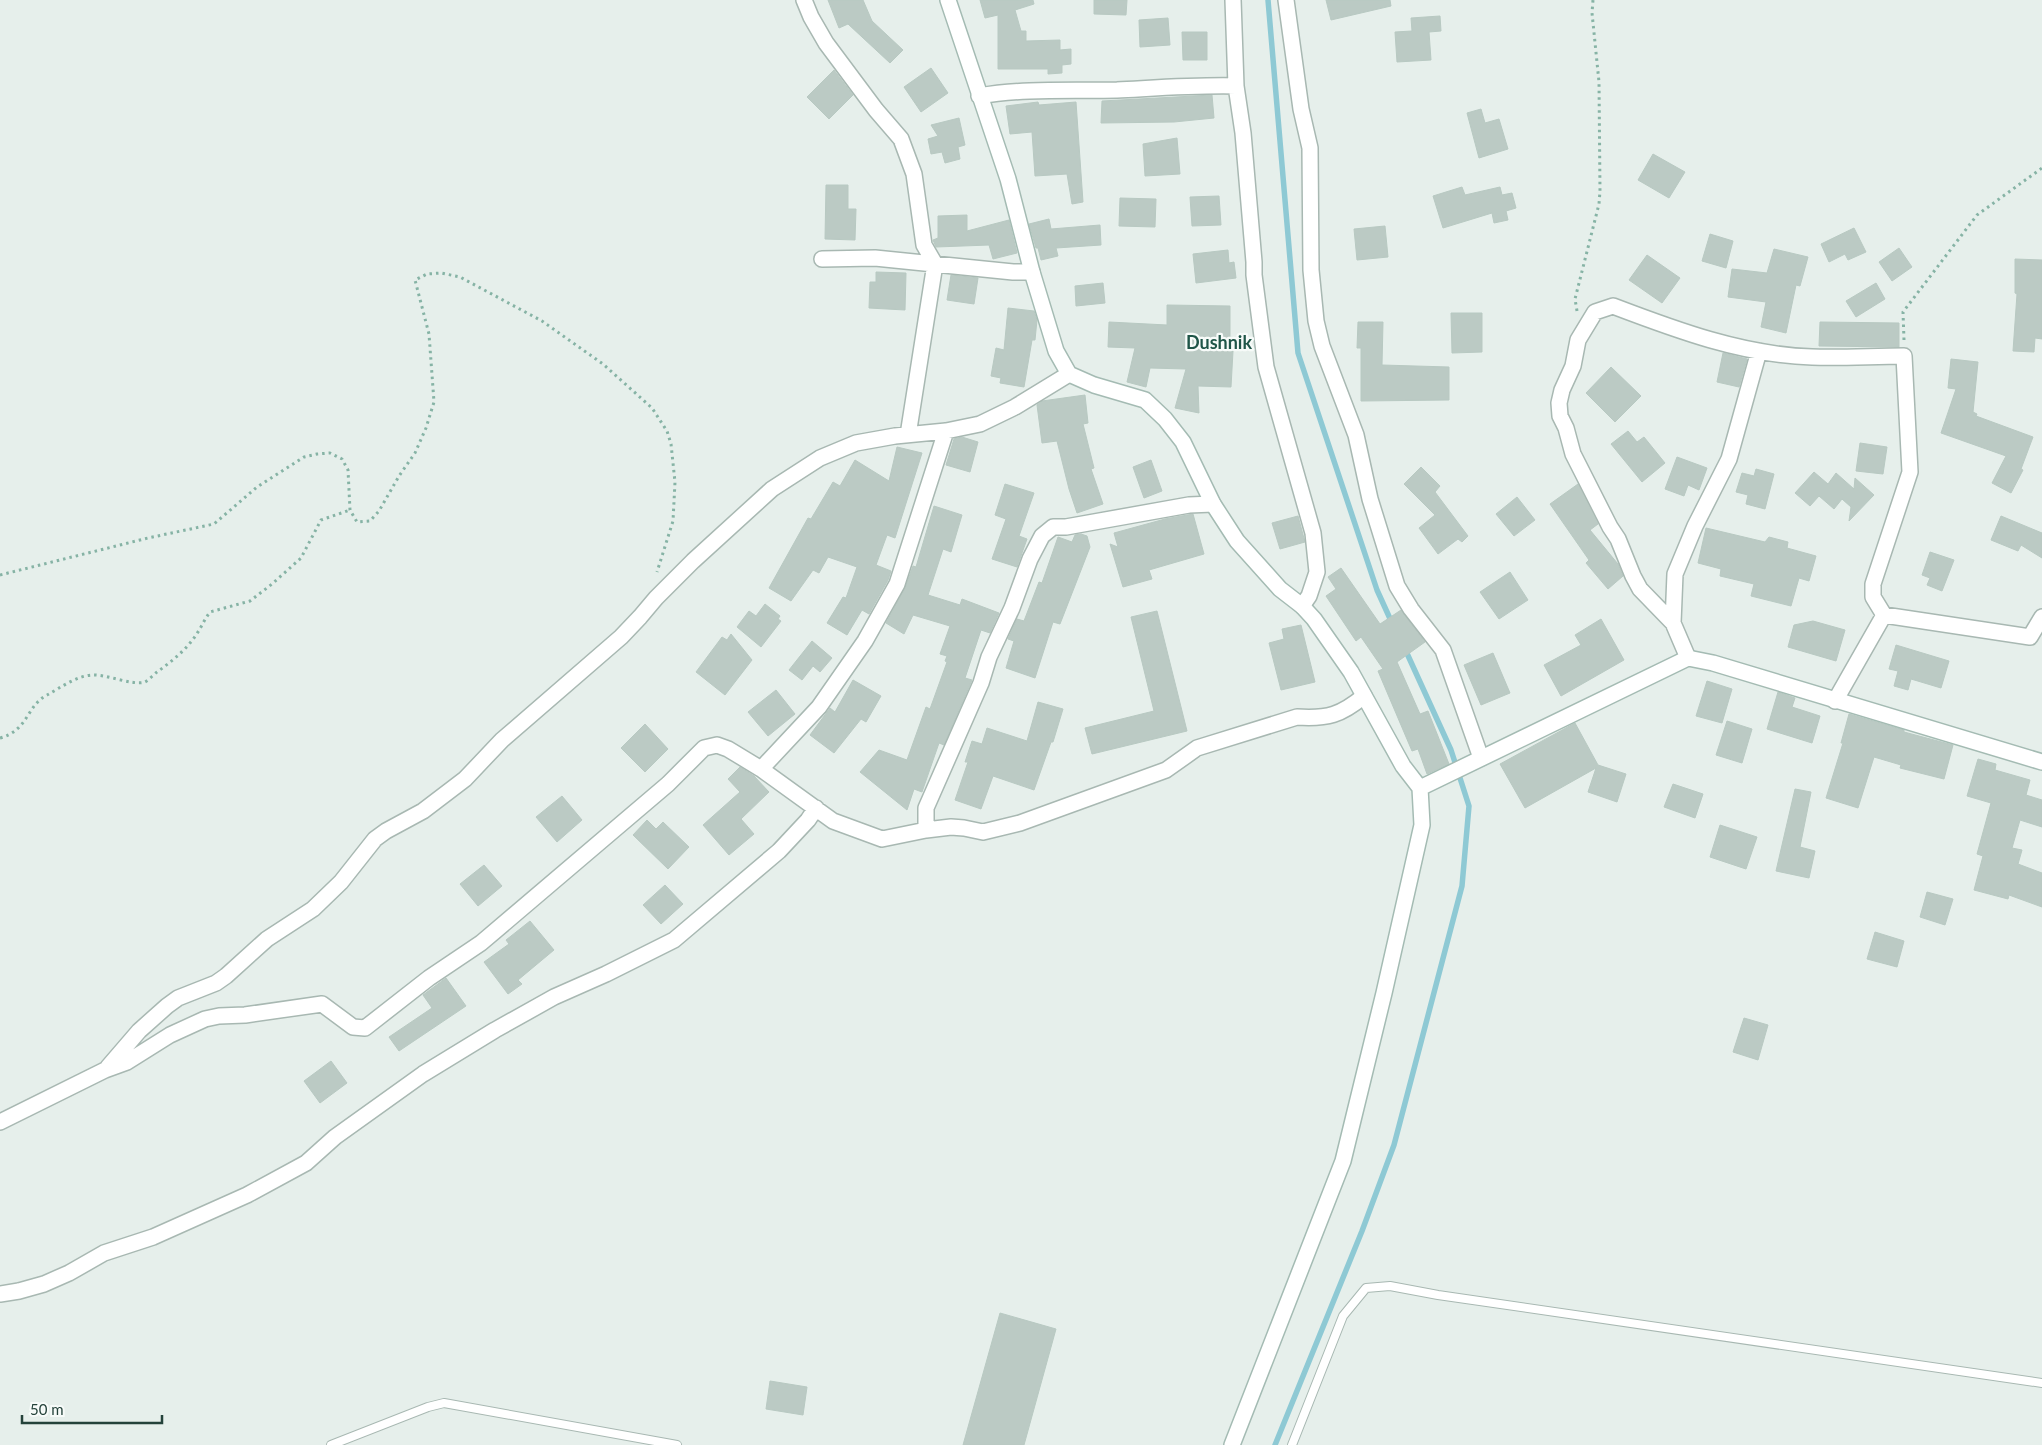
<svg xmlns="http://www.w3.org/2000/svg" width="2042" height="1445" font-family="Lato,sans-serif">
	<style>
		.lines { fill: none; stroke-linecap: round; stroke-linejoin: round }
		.stream { stroke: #8ec9d4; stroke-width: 5.5 }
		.building { fill: #bbcac4; stroke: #b8c9c2 }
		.lane-casing { stroke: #a8b8b2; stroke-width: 10 }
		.street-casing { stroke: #a8b8b2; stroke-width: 18 }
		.secondary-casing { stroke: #a4bbb3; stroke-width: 18 }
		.path { stroke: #86b3a5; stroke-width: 3; stroke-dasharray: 2.5 4; stroke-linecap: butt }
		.lane { stroke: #fff; stroke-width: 8 }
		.street { stroke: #fff; stroke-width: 15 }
		.secondary { stroke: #fff; stroke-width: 15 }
		.labels { text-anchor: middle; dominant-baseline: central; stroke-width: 4.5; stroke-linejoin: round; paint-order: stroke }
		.quarter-label { font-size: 18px; font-weight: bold; fill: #1f5548; stroke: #f7fbf9 }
	</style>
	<rect width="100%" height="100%" fill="#e6efeb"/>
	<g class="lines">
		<path class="stream" d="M1268,0L1298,353L1377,590L1392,623
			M1275,1445L1362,1231L1394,1145L1462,886L1469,806L1451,750L1405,649"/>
	</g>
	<path class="building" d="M828,0H863L872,21L903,50L890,63L848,24L839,28Z
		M980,0H1033L1034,4L1015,10L1021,31H1026V41L1060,40V50L1071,49V64L1062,65V73L1048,74V69H998V15L985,18Z
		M1094,0H1127L1126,15L1094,14Z
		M1326,0H1390L1391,6L1331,20Z
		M1440,16L1441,31L1429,32L1431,60L1397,62L1395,32L1412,31L1411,18Z
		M1168,18L1170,45L1140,47L1139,20Z
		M1182,32H1207V60H1183Z
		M931,68L948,93L921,112L904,87Z
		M834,70L853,95L829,119L807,97Z
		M1212,95L1214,118L1174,122L1101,123L1102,101Z
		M1038,102L1039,105L1076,102L1083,202L1072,204L1067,174L1035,176L1032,132L1010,134L1006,106Z
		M1481,109L1485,123L1499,119L1508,149L1479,158L1467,113Z
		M959,118L965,145L958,147L960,159L945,163L942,152L931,154L928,139L938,136L931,125Z
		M1177,138L1180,174L1145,176L1143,144Z
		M1653,154L1685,172L1669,198L1638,180Z
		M826,185H848V209H856L855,240L825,239Z
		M1462,187L1465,195L1500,187L1502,195L1512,193L1516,208L1506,211L1508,220L1494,223L1492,213L1443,228L1433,196Z
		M1219,196L1221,225L1192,226L1190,197Z
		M1120,198L1156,199L1155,227L1119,226Z
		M967,215V231L1009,220L1017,253L993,259L989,245L936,247L933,240L938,238V216Z
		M1049,219L1051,229L1100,225L1101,245L1056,248L1058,256L1041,260L1038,248H1036L1029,224Z
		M1385,226L1388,257L1357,260L1354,229Z
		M1854,228L1866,252L1848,260L1845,254L1829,262L1821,244Z
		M1710,234L1733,241L1726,268L1702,261Z
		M1899,248L1912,267L1892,281L1879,262Z
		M1774,249L1808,257L1800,286L1796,285L1786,333L1761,327L1766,302L1728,297L1732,269L1767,273Z
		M1228,250L1229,263L1234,262L1236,278L1196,283L1193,254Z
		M1647,255L1680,278L1662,303L1629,280Z
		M2015,259L2042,260V339L2035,338L2034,352L2013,351L2017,294L2015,293Z
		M876,272L906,273L905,310L869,308L870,282H876Z
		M951,275L978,278L974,304L947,300Z
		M1103,283L1105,303L1076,306L1075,286Z
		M1876,283L1885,299L1856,317L1846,301Z
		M1167,305L1230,306V351H1233L1231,387L1198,386L1199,413L1175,408L1186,369L1150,368L1146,387L1127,382L1135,348L1108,347L1109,322L1167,325Z
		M1008,308L1034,311L1037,320L1035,340H1032L1024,387L1000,383L1001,378L991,376L996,348L1004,350Z
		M1451,313H1482V352L1452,353Z
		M1358,322H1383L1382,365L1449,367V400L1361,401V348H1357Z
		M1820,322L1899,323V347L1819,346Z
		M1723,353L1747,359L1739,387L1717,382Z
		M1951,359L1978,362L1973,412L1977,414L1976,416L2033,437L2021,469L2023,470L2011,493L1992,483L2006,456L1941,433L1956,389L1948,388Z
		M1611,367L1641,396L1615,422L1586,393Z
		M1085,395L1088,423L1083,424L1094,468L1091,469L1103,504L1077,513L1069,489L1057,441L1042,443L1037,405L1042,401Z
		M1628,431L1637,442L1644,437L1665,463L1642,482L1611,444Z
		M962,437L978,442L970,472L946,465L954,439Z
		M1860,443L1887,447L1883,474L1856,471Z
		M897,447L922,453L895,538L887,535L876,565L891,571L888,580L869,614L862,610L847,635L827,623L843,597L846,598L857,567L828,557L819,573L813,570L791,601L769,588L808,518L811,519L833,482L840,486L855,460L889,481Z
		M1677,457L1707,468L1699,490L1688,485L1684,496L1665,489Z
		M1151,460L1162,491L1144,498L1133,467Z
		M1421,467L1440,486L1435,492L1468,536L1462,542L1458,539L1438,554L1419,528L1435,515L1404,484Z
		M1756,469L1774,474L1765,509L1746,504L1748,495L1736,492L1742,473L1754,476Z
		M1814,472L1828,484L1836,473L1854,489L1855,478L1874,495L1849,521L1851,507L1842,499L1834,509L1819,496L1810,506L1795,493Z
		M1005,484L1034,493L1019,536L1027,539L1017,567L992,559L1006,519L995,515Z
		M1578,484L1598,524L1590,530L1618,564L1623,576L1608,589L1586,563L1589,560L1550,504Z
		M1517,497L1535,520L1514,536L1496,514Z
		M934,506L962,515L951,552L943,549L928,595L960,605L962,599L999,613L990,633L981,630L965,678L972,680L944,745L939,743L922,792L914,789L907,810L860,772L879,750L907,760L926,707L930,709L947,662L945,661L947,656L940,654L950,626L913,615L904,634L886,623L905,588L913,566L916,567Z
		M1193,514L1204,554L1149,570L1152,579L1123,587L1110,544L1118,547L1114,533L1165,519Z
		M1298,516L1305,542L1280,549L1272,523Z
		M2001,516L2042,533V558L2021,545L2018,551L1991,540Z
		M1706,528L1765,542L1769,537L1788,542L1787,548L1816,556L1809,581L1799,578L1791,606L1751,596L1754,584L1720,576L1721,569L1698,563Z
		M1081,534L1087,536L1090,547L1060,624L1053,622L1035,678L1006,668L1014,641L1008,639L1017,619L1024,621L1039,582L1042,583L1058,537L1072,542L1075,535Z
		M1930,552L1954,560L1942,591L1927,585L1930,578L1922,575Z
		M1341,568L1380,624L1401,610L1425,642L1397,662L1420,714L1428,711L1449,764L1427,774L1418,749L1412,751L1378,671L1383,669L1361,637L1356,641L1326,596L1336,589L1328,577Z
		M1510,572L1528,600L1499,619L1480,592Z
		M765,604L780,616L778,619L781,621L761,647L737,627L749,611L756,616Z
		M1157,611L1187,731L1092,754L1085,728L1154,711L1131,617Z
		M1601,619L1624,660L1561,696L1544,665L1581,645L1575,635Z
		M1813,621L1845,630L1836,661L1788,647L1794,625Z
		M1301,625L1315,682L1281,690L1269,643L1284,639L1282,629Z
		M731,634L752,660L725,695L696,672L722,637L727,640Z
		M812,641L832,658L820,672L813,666L802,680L789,670Z
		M1896,645L1949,661L1941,688L1911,679L1908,690L1894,686L1898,671L1889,669Z
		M1493,653L1510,693L1481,705L1464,665Z
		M853,680L881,696L866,722L861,719L834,753L810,735L830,708L835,712Z
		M1707,681L1732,689L1722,723L1696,716Z
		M776,690L795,714L768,736L748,712Z
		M1778,692L1795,698L1792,707L1820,716L1812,743L1767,729Z
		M1038,702L1063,709L1053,742H1051L1034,790L993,776L981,809L955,800L968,762H965L972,741L982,744L987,728L1027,741Z
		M1849,714L1904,730V732L1953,745L1944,779L1900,768L1901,765L1874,757L1858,808L1826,798L1843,743H1841Z
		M1727,721L1752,729L1742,763L1716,755Z
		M1575,723L1598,765L1626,774L1617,802L1588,792L1596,768L1525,808L1500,764Z
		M645,724L668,749L645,772L621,748Z
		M1978,759L1996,764L1995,770L2030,780L2026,795L2042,800V827L2020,820L2012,848L2022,850L2018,864L2042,873V907L2009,895L2008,899L1974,890L1983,856L1977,854L1991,803L1967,796Z
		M740,767L754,776L769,792L741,819L754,834L729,855L703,825L740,792L728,779Z
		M1673,784L1703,794L1695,818L1664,807Z
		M1795,789L1811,792L1800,847L1815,851L1809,878L1776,871Z
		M562,796L582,820L557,842L536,817Z
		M647,820L656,829L663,822L689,847L668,869L633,835Z
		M1720,825L1757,837L1746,869L1710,857Z
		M484,865L502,886L478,906L460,884Z
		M665,885L683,904L661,924L643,905Z
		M1927,892L1953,899L1945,925L1920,917Z
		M530,921L554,950L518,980L522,984L508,994L484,962L509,944L506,940Z
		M1875,932L1904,941L1897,967L1867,959Z
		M446,978L466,1006L399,1051L389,1037L432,1008L423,995Z
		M1744,1018L1768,1025L1758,1060L1733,1052Z
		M331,1061L347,1083L320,1103L304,1081Z
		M1000,1313L1056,1329L1024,1445H963Z
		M770,1381L807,1387L803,1415L766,1409Z"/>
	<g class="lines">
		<g class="lane-casing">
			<path id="lane" d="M331,1445L428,1407L444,1403L677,1445
				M1292,1445L1343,1316L1366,1288L1390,1286L1438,1295L2042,1383"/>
		</g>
		<g class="street-casing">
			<path id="street" d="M804,0L811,17L826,43L876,110L901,139L914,174L924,245L935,264L908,435
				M1233,0L1236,86L1243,133L1254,262V275L1266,367L1313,533L1317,572L1309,596L1302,606
				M1286,0L1301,109L1310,148L1311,270L1316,321L1322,346L1356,435L1370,499L1397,586L1411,609L1443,650L1481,758
				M979,96C1025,88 1071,91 1117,90C1157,88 1196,85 1236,86
				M822,259L875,258L1013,272H1032
				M1884,615L2030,637L2042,617
				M1673,623L1675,574L1695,526L1729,459L1759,351
				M1688,658L1673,623L1640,589L1633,576L1618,539L1610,527L1573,454L1566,428L1560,416L1559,403L1562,390L1573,366L1578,340L1595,312L1613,306C1676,330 1743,355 1812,357C1843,358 1874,356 1904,356L1910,472L1873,584V597L1884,615L1835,701
				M761,769L819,707L865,641L897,584L946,431
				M926,830V808L981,683L989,657L1012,608L1030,559L1042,536L1053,527H1066L1189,505L1213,504
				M108,1067L139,1031L167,1006L178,998L216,983L226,976L267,939L313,909L341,882L375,839L386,831L423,811L465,779L502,740L621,637L640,617L656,598L693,561L772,489L820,458L856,443L895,436L946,431L980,424L1015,407L1069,374
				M0,1122L105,1070L127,1062L170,1035L205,1019L219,1016L245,1015L322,1004L353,1027L365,1028L429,978L481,943L668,784L704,748L717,745L728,749L761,769L833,821L882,839L926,830L951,827L964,828L983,832L1020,823L1166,770L1197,748L1297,717C1328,719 1341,715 1364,696
				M0,1294L19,1291L44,1284L69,1273L104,1253L153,1237L247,1195L306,1163L335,1137L423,1074L495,1030L554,997L606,974L674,940L779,851L808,820L816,808"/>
		</g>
		<g class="secondary-casing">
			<path id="secondary" d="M948,0L1008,179L1032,272L1056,351L1069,374L1094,385L1145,400L1165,419L1183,442L1213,504L1237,541L1280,589L1302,606L1314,619L1351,672L1403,766L1420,788L1422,825L1384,993L1343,1161L1232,1445
				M1420,788L1688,658L1713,663L2042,762"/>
		</g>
		<path class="path" d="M1577,311L1575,299L1599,204L1600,191L1599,82L1592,13L1593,0
			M1904,340L1903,312L1977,215L2042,168
			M0,575L148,538L214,524L257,487L304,457L317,454L330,453L342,459L348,470L350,510L357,522L370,521L379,511L399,476L415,453L426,428L434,402L429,334L415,280L427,274L441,273L460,277L542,321L603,364L652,408L667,431L671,444L675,482L673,521L657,572
			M0,738C29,730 26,706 47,695C60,688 76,676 92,675C107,674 132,686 145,682C149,680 153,675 157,672C171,662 186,650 196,635C201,628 204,620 210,612L250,601L272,584L301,558L321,520L350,510"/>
		<use href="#lane" class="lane"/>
		<use href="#street" class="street"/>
		<use href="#secondary" class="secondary"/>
	</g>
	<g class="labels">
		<g class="quarter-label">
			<text x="1219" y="342">Dushnik</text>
		</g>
	</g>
	<path d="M22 1415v8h140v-8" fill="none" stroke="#24423a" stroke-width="2.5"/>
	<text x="30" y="1415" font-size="15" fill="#24423a" stroke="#f7fbf9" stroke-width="4" paint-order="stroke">50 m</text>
</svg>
